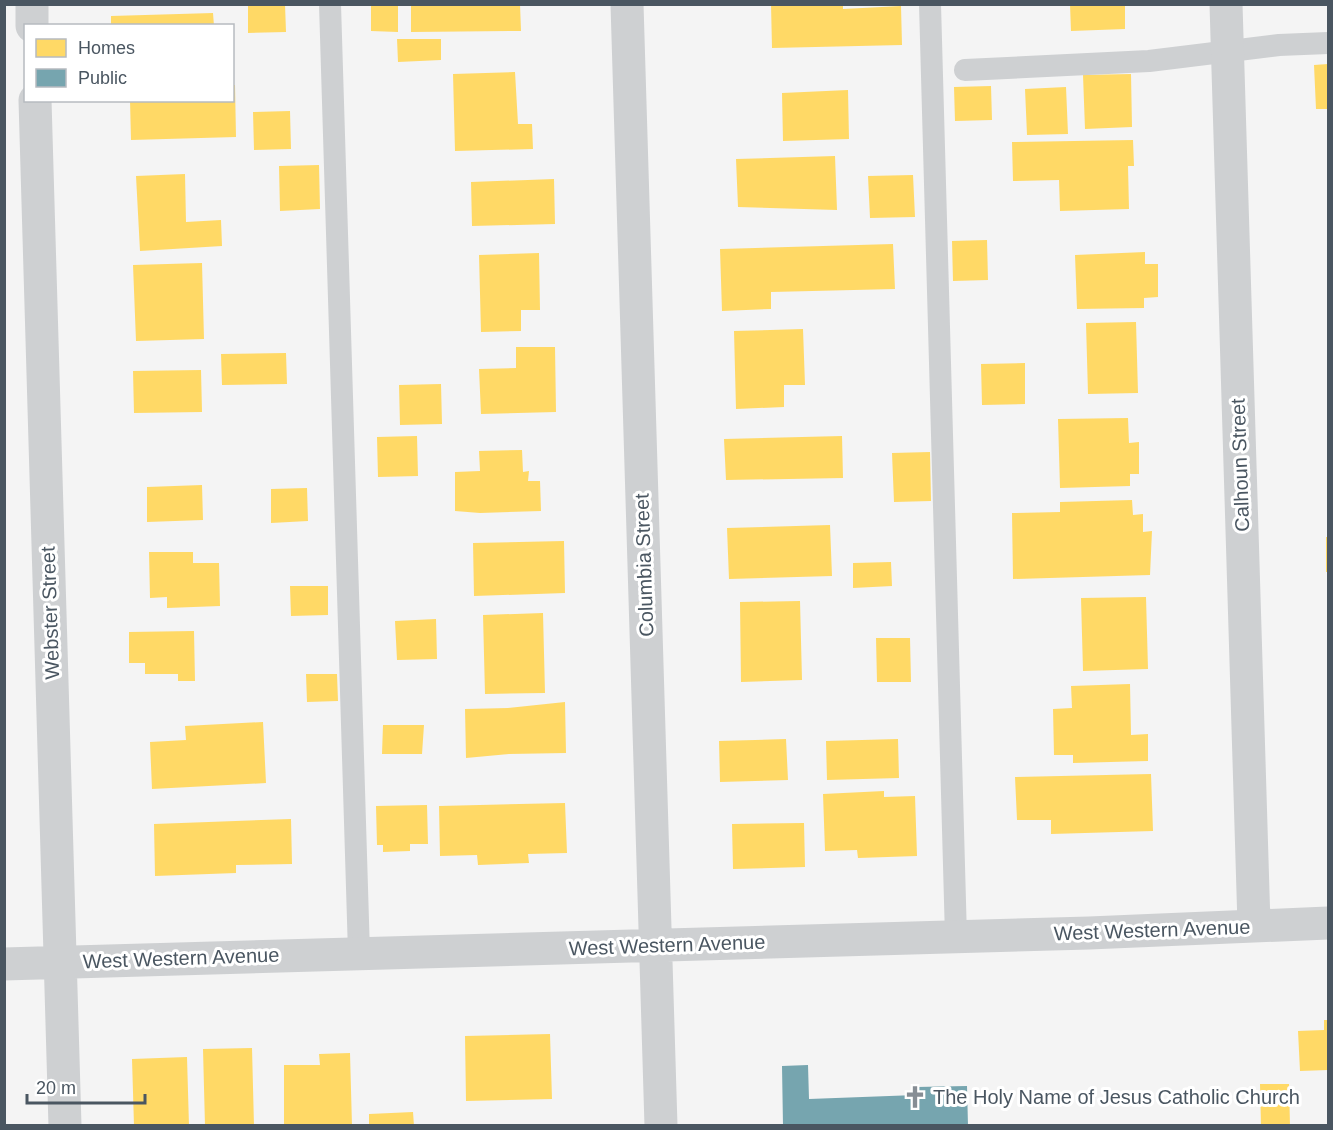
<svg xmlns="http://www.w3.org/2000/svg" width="1333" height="1130" font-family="Helvetica,sans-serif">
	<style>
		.homes { fill: #ffd966 }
		.public { fill: #76a5af }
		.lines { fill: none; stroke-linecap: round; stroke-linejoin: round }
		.service { stroke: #ced0d2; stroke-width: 22 }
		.minor { stroke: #ced0d2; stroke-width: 33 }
		.labels { text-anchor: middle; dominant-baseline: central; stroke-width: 6; stroke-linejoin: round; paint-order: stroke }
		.street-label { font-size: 20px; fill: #4a5661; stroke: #fff }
		.poi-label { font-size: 20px; fill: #4a5661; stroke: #fff; text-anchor: start }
	</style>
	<rect width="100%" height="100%" fill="#f4f4f4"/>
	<path class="homes" d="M248,4H285L286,32L248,33Z
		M371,4H398V32L371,31Z
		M411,4H520L521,31L411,32Z
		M771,4H843V9L901,6L902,45L772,48Z
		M1070,4H1125V29L1071,31Z
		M213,13L214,26H111V16Z
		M397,39H441V60L398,62Z
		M1328,64V109H1316L1314,65Z
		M515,72L518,124H532L533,149L455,151L453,74Z
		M1131,74L1132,127L1085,129L1083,75Z
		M232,85H235L236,137L131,140L130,100H232Z
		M991,86L992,120L955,121L954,87Z
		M1066,87L1068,134L1027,135L1025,89Z
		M848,90L849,139L783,141L782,93Z
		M290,111L291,149L254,150L253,112Z
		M1133,140L1134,166H1128L1129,209L1060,211L1059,180L1013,181L1012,142Z
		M835,156L837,210L738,207L736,159Z
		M319,165L320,209L280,211L279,166Z
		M185,174L186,222L221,220L222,246L140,251L136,176Z
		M913,175L915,217L870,218L868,176Z
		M554,179L555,224L472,226L471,182Z
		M987,240L988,280L953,281L952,241Z
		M893,244L895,289L771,292V309L722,311L720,249Z
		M1145,252V264H1158V297L1144,298V308L1077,309L1075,255Z
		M539,253L540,310H521V331L481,332L479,255Z
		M202,263L204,339L136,341L133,265Z
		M1136,322L1138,393L1088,394L1086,323Z
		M803,329L805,385H784V407L736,409L734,331Z
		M516,347H555L556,412L481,414L479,369L516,368Z
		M286,353L287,384L222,385L221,354Z
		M1025,363V404L982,405L981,364Z
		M201,370L202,412L134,413L133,371Z
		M441,384L442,424L400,425L399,385Z
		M1128,418L1129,443L1139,442V474H1130V486L1060,488L1058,419Z
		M417,436L418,476L378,477L377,437Z
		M842,436L843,478L726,480L724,439Z
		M522,450L523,472L529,471L528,481H540L541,511L480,513L455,511V472L480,471L479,451Z
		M930,452L931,501L894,502L892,453Z
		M202,485L203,520L147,522V487Z
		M307,488L308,521L271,523V489Z
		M1132,500L1133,515L1143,514V532L1152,531L1150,575L1013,579L1012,513L1060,512V502Z
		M830,525L832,576L729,579L727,528Z
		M1326,537H1328V572H1326Z
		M564,541L565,593L474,596L473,543Z
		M149,552H193V563H219L220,606L167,608V597L150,598Z
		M891,562L892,586L853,588V563Z
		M290,586H328V615L291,616Z
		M1146,597L1148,669L1083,671L1081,598Z
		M800,601L802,680L741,682L740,602Z
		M543,613L545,693L485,694L483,615Z
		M436,619L437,659L397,660L395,621Z
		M194,631L195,681H178V674H145V663H129V632Z
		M876,638H910L911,682H877Z
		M306,674H337L338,701L307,702Z
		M1130,684L1131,735L1148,734V761L1073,763V755H1054L1053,709L1072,708L1071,686Z
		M565,702L566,753L509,754L466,758L465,709L508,708Z
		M263,722L266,783L152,789L150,742L186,740L185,726Z
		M383,725H424L422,754H382Z
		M786,739L788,780L720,782L719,741Z
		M898,739L899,778L827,780L826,741Z
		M1151,774L1153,831L1051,834V820H1017L1015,777Z
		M884,791V797L915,796L917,856L858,858L857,850L825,851L823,794Z
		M565,803L567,853L528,854L529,863L478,865L477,855L440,856L439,806Z
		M427,805L428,844H410V851L383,852V845H377L376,806Z
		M291,819L292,864L236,865V873L155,876L154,824Z
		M804,823L805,867L733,869L732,824Z
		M1324,1020H1328V1070L1300,1071L1298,1031L1324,1030Z
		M550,1034L552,1099L466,1101L465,1036Z
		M252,1048L254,1126H205L203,1049Z
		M350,1053L352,1126H284V1065H320L319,1054Z
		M187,1057L189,1126H134L132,1059Z
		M1260,1084H1289L1290,1126H1261Z
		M413,1112L414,1126H369V1114Z"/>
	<path class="public" d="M808,1065L809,1099L916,1095V1087L967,1086L968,1126H783L782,1066Z"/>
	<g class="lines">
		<path class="service" d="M330,4L359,953
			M930,4L956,937
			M965,70L1149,61L1279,45L1328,43"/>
		<path class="minor" d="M32,4V26
			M627,4L661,1126
			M1226,4L1254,925
			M35,100L65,1126
			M4,964L1089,933L1328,923"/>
	</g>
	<defs>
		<g id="church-bare" transform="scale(1.8)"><path d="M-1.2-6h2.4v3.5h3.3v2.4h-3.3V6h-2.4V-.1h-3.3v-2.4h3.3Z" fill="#868d94" stroke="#fff" stroke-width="2.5" paint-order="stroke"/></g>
	</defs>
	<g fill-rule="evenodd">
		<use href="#church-bare" x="915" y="1097"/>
	</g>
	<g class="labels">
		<g class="street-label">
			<text transform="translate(1240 465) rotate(-92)">Calhoun Street</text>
			<text transform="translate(644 565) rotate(-92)">Columbia Street</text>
			<text transform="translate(50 613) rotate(-92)">Webster Street</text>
			<text transform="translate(1152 930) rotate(-2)">West Western Avenue</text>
			<text transform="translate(667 945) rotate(-2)">West Western Avenue</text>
			<text transform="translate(181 958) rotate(-2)">West Western Avenue</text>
		</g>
		<g class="poi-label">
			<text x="933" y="1097">The Holy Name of Jesus Catholic Church</text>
		</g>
	</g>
	<rect width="1333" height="1130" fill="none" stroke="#4a5661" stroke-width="12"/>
	<rect x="24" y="24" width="210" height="78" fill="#ffffff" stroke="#b7bbc0" stroke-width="1.5"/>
	<rect x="36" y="39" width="30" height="18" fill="#ffd966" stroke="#b7bbc0" stroke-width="1.5"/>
	<text x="78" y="54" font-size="18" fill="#4a5661">Homes</text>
	<rect x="36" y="69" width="30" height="18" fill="#76a5af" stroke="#b7bbc0" stroke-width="1.5"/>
	<text x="78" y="84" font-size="18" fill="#4a5661">Public</text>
	<path d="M27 1094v9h118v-9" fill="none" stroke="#4a5661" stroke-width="3"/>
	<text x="36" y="1094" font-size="18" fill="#4a5661" stroke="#ffffff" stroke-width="4.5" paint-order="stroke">20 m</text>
</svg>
